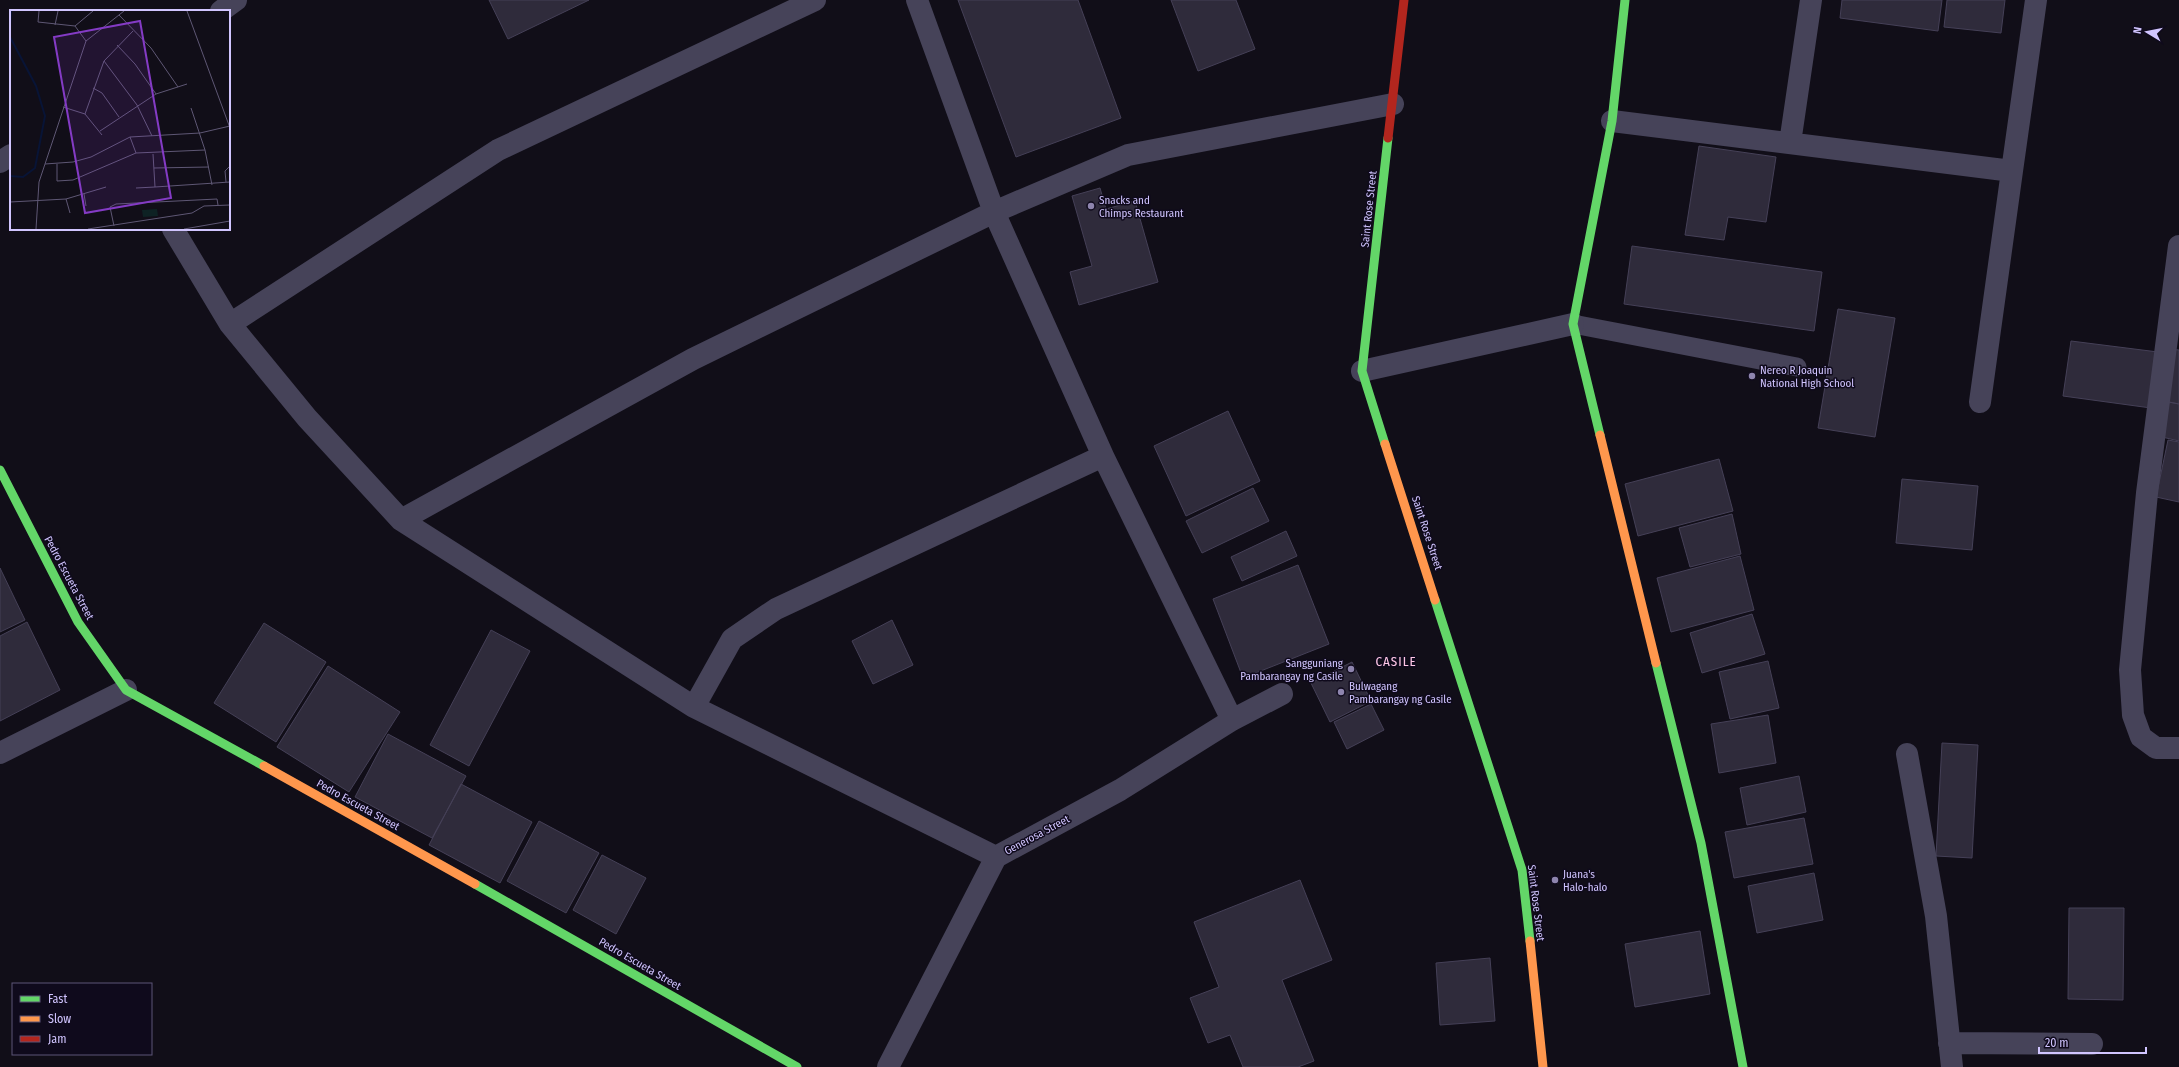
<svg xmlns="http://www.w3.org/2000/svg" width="2179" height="1067" font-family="'Fira Sans Condensed',sans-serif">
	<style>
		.building { fill: #2f2b3b; stroke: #454057 }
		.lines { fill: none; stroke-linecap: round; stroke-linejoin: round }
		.lane { stroke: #464359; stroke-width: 19 }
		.street { stroke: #464359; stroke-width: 22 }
		.fast { stroke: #63d668; stroke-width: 9 }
		.slow { stroke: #ff974d; stroke-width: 9 }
		.jam { stroke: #b3261e; stroke-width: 9 }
		.poi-dot { fill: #8e85ae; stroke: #0f0a1c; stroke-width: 1.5 }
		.labels { text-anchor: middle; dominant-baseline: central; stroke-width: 3; stroke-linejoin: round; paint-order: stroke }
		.poi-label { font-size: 11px; fill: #d1c5ff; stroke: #0f0a1c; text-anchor: start }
		.street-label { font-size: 11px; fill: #d1c5ff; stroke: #0f0a1c }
		.quarter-label { font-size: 13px; letter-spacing: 1px; fill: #ffc7e6; stroke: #0f0a1c }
		.inset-river { fill: none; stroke: #081436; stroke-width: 2 }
		.inset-road { fill: none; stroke: #5e5774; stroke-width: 1 }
		.view { fill: #843bc5; fill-opacity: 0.15; stroke: #843bc5; stroke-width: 2 }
		.inset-edge { fill: none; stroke: #d1c5ff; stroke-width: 2 }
	</style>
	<rect width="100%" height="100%" fill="#110e18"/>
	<path class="building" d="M489,0H589L508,39Z
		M958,0H1078L1121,118L1016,157Z
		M1171,0H1236L1255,49L1198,71Z
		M1842,0H1942L1938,31L1840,18Z
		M1947,0H2005L2001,33L1944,27Z
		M1699,146L1776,157L1766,222L1728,217L1724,240L1685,235Z
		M1100,188L1106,209L1135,201L1158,282L1079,305L1070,272L1092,266L1072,196Z
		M1632,246L1822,272L1814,331L1624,304Z
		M1838,309L1895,318L1875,437L1818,428Z
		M2071,341L2158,352L2151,408L2063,396Z
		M2171,349L2179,350V404L2163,401Z
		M2169,402L2179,404V441L2162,437Z
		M1228,411L1260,481L1186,516L1154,446Z
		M2168,440L2179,442V502L2156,497Z
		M1719,459L1733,511L1638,536L1625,484Z
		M1902,479L1978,486L1972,550L1896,543Z
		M1253,488L1269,521L1202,553L1186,521Z
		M1732,514L1741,554L1690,567L1679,528Z
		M1286,531L1297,556L1242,581L1231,557Z
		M1740,556L1754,610L1671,632L1657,578Z
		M1298,565L1329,644L1243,678L1213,599Z
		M0,568L25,620L0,632Z
		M1752,614L1765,654L1702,673L1690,633Z
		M892,620L913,665L873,684L852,641Z
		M27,622L60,690L0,721V636Z
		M264,623L326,662L276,742L214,703Z
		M491,630L530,651L469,766L430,745Z
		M1768,661L1779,708L1730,719L1719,672Z
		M1352,662L1371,701L1330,722L1311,683Z
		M328,666L400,712L349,792L277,747Z
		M1371,704L1384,730L1347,749L1334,722Z
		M1768,715L1776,763L1719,773L1711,724Z
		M388,734L466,776L432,838L355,797Z
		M1942,743L1978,745L1972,858L1936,856Z
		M1799,776L1806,812L1747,825L1740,788Z
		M461,784L532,822L500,883L429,845Z
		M1804,818L1813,864L1734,878L1725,832Z
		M539,821L599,853L566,913L507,881Z
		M602,855L646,878L616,934L573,910Z
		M1814,873L1823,920L1757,933L1748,886Z
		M1300,880L1332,960L1282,980L1314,1061L1298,1067H1243L1230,1035L1208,1043L1190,998L1219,987L1194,922Z
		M2069,908H2124L2123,1000L2068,999Z
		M1700,931L1710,994L1635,1007L1625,944Z
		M1490,958L1495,1021L1440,1025L1436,963Z"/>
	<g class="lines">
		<path class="lane" d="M1573,324L1797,367"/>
		<path class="street" d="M917,0L994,212L1103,456L1232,720
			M221,11L236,0
			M1612,121L2012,171L2036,0
			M1790,143L1811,0
			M0,162L11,155
			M173,229L230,324L307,418L401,520L694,707L996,857
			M2179,246L2147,493L2130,670L2133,715L2141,737L2156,748H2179
			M230,324L498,150L815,0
			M1362,371L1573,324
			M1980,402L2012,171
			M401,520L693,359L994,212L1128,155L1393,104
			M694,707L732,639L776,609L1103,456
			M0,753L126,690
			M1907,754L1936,916L1952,1067
			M1949,1043L2092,1044
			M888,1067L996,857L1120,790L1232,720L1282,694"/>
		<path class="fast" d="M1600,435L1573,324L1612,121L1625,0
			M1385,444L1362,371L1388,138
			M0,470L78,622L126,690L264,766
			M1435,600L1522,870L1530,941
			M1656,663L1701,843L1743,1067
			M475,884L797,1067"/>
		<path class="slow" d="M1600,435L1656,663
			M1385,444L1435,600
			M264,766L475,884
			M1530,941L1543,1067"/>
		<path class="jam" d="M1388,138L1404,0"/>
	</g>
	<g class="poi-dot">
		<circle cx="1091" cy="206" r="4"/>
		<circle cx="1752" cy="376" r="4"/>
		<circle cx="1351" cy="669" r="4"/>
		<circle cx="1341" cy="692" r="4"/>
		<circle cx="1555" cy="880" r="4"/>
	</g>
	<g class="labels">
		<g class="poi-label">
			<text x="1099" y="200">Snacks and<tspan x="1099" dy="13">Chimps Restaurant</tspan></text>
			<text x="1760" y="370">Nereo R Joaquin<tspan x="1760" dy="13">National High School</tspan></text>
			<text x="1343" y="663" text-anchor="end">Sangguniang<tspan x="1343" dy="13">Pambarangay ng Casile</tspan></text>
			<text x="1349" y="686">Bulwagang<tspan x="1349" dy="13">Pambarangay ng Casile</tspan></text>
			<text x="1563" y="874">Juana's<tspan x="1563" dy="13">Halo-halo</tspan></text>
		</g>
		<g class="street-label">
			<text transform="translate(1369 209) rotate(-84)">Saint Rose Street</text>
			<text transform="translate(1427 533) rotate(72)">Saint Rose Street</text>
			<text transform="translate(69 578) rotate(62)">Pedro Escueta Street</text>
			<text transform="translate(358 805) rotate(29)">Pedro Escueta Street</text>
			<text transform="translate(1037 835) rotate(-28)">Generosa Street</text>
			<text transform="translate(1536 903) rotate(83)">Saint Rose Street</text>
			<text transform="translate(640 964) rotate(30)">Pedro Escueta Street</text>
		</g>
		<g class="quarter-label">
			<text x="1396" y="661">CASILE</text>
		</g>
	</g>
	<g transform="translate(10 10)">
		<rect width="220" height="220" fill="#110e18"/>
		<path d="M147,199L148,206L133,207L132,200Z" fill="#0e2224"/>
		<path class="inset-river" d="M0,15L1,1M0,27L26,76L35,106L25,158L13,167L0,166"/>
		<path class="inset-road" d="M29,1L28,12L65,16L76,31M177,1L220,118M109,5L141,38L168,77M45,15L48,1M65,16L83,1M107,35L125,54L146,84M94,51L127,95L142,126M83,78L92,83L109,107M53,97L75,104L92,125M181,98L195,140L202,175M75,104L94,51L123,21M90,121L146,84L177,74M120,127L126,143M143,144L145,177L220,172M35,154L63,152L81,147L120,127L190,123L220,116M47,154V171L63,170L126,143L195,140M144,158L199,157M216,172L215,161L220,156M126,178L145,177M74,184L76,196M56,189L60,203M0,192L56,189L96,177M104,216L100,197L106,194L207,189L208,195M26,219L29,172L76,31L114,1M78,219L182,203L194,196L220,195M174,219L220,211"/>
		<path class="view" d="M130,11L161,188L75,203L44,27Z"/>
		<rect width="220" height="220" class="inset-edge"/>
	</g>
	<rect x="12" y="983" width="140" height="72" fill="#0f0a1c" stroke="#5d5577"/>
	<rect x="20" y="996" width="20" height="6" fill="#63d668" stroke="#5d5577"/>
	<text x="48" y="1003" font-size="12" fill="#d1c5ff">Fast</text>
	<rect x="20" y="1016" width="20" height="6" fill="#ff974d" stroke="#5d5577"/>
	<text x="48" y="1023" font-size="12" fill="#d1c5ff">Slow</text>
	<rect x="20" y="1036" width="20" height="6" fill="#b3261e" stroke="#5d5577"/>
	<text x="48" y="1043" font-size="12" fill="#d1c5ff">Jam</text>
	<g transform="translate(2147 32) rotate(280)" stroke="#0f0a1c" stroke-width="3" paint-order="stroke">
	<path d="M0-3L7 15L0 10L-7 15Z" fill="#d1c5ff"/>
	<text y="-6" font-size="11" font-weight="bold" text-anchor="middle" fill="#d1c5ff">N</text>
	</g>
	<path d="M2039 1047v6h107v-6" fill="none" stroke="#d1c5ff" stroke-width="2"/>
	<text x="2045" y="1047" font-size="12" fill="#d1c5ff" stroke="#0f0a1c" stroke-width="3" paint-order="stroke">20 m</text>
</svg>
